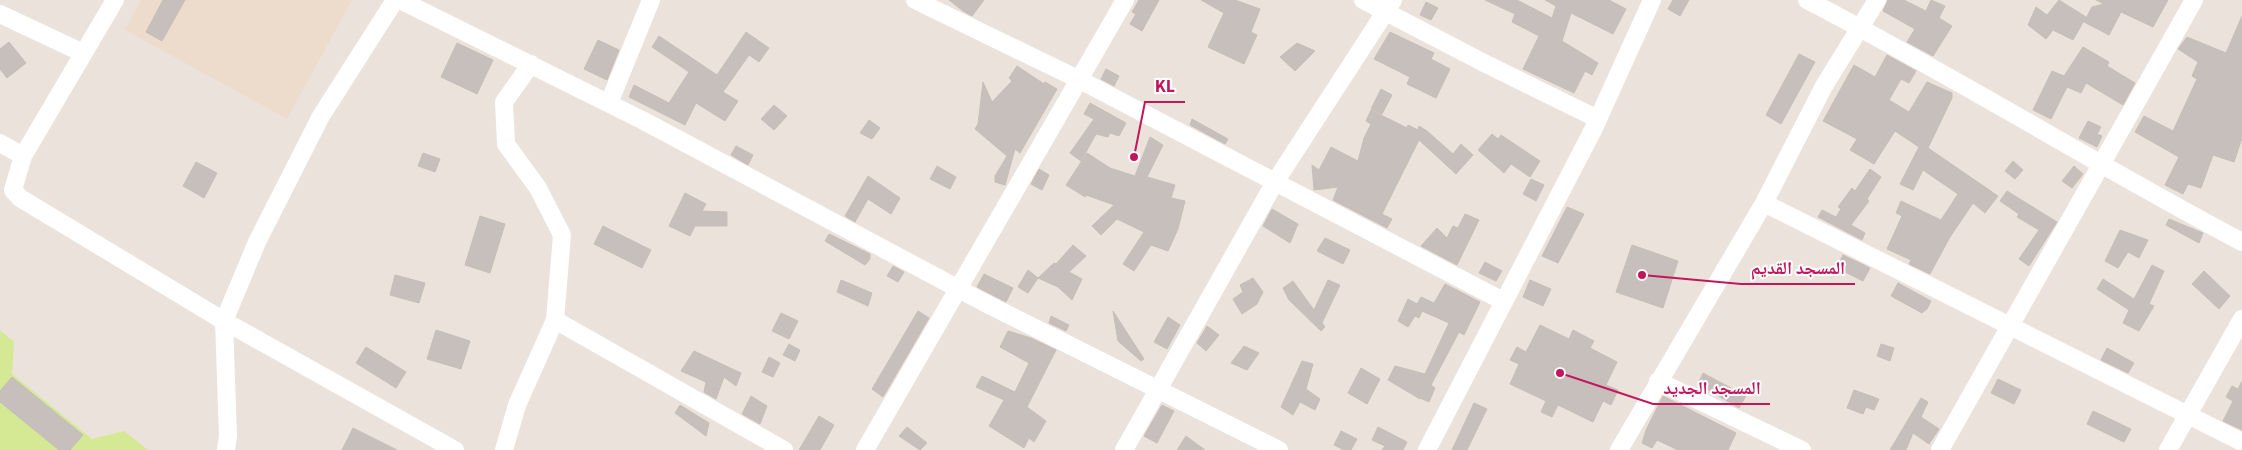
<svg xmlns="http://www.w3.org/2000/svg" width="2242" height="450" font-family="'Source Sans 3','Noto Naskh Arabic',sans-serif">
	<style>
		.education { fill: #eddccc }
		.pitch { fill: #d5e995 }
		.building { fill: #c7bfbc; stroke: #c7beb6 }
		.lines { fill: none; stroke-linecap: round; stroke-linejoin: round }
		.street { stroke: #fff; stroke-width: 18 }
		.leader { fill: none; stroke: #c2185b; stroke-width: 2 }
		.callout-dot { fill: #c2185b; stroke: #fff; stroke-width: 2 }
		.callout-label { font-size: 18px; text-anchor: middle; font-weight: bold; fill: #c2185b; stroke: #fff; stroke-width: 4; stroke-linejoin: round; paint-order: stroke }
	</style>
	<rect width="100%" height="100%" fill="#ece2dc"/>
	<path class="education" d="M141,0H352L287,119L125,30Z"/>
	<path class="pitch" d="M0,330L14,342L12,374L92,439L124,431L148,450H0Z"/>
	<path class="building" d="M163,0H185L162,41L146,32Z
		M949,0H984L972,16L963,11Z
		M1139,0H1159L1142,31L1130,24L1136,14L1132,12Z
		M1201,0H1235L1260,9L1251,32L1257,35L1244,64L1208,47L1224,13Z
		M1485,0H1517L1552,18L1556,6L1545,0H1609L1626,9L1613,34L1571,13L1562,41L1598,63L1592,75L1585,71L1574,93L1523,69L1539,36L1512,22L1515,14Z
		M1673,0H1689L1680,16L1668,9Z
		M1888,0H1904L1926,11L1931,0L1945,6L1939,18L1952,26L1933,56L1907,42L1915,29L1883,11Z
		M2059,0L2086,17L2073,40L2053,30L2046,39L2028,25L2036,7L2047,15Z
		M2096,0H2168L2153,27L2121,12L2109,35L2084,22L2092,7L2104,4Z
		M1426,2L1438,8L1431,20L1420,15Z
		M2242,16V138L2234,162L2213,155L2201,188L2188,184L2183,194L2165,185L2179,157L2135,132L2144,116L2173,131L2197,79L2192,76L2198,62L2178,49L2187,37L2226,53Z
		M746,32L769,48L759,62L749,55L723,92L738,101L725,121L696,103L685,125L629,97L634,85L669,103L689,72L652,47L659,36L717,75Z
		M1390,32L1434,53L1431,59L1450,69L1436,98L1407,84L1410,77L1374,59Z
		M598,40L619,50L607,80L584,69Z
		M9,42L26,63L7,78L0,69V49Z
		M457,43L493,60L477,94L441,77Z
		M1297,43L1315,51L1295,71L1280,57Z
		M2083,47L2109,62L2107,66L2135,83L2123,105L2086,83L2081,93L2067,87L2051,119L2033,110L2052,71L2064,76Z
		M1799,54L1815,62L1781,124L1766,115Z
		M1887,55L1916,71L1909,83L1901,79L1889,100L1909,112L1927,82L1952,93V98L1928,148L1998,196L1985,213L1973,203L1950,237L1930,274L1909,264L1911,260L1887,249L1902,216L1896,213L1901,201L1941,220L1958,194L1923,170L1913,190L1900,184L1919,147L1895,131L1874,164L1850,150L1857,139L1823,121L1854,65L1875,77Z
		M1017,66L1044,84L1045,82L1057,89L1020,153L1015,149L1005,185L995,182V176L1007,156L975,129L978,124L983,82L992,102L1012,81L1009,78Z
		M1106,69L1119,76L1114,86L1101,79Z
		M1381,89L1392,95L1382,114L1371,109Z
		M1090,103L1126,123L1119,136L1110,133L1108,137L1096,134L1081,161L1070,153L1094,119L1084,114Z
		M774,105L787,116L774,130L761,119Z
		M1371,110L1407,128L1408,125L1418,130L1419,126L1427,131L1453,154L1461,144L1473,155L1456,174L1419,140L1382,214L1392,219L1387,228L1333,200L1338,187L1314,190L1312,165L1319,170L1331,147L1358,161L1364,138L1371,124L1366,121Z
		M1192,119L1228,139L1225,144L1190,125Z
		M869,120L880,128L872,139L860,133Z
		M2088,121L2101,127L2097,134L2102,136L2097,147L2079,138Z
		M1492,134L1498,139L1501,135L1540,161L1530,177L1511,164L1504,173L1478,150Z
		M1150,137L1163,145L1147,177L1175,185L1171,198L1185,201L1178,229L1168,251L1151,245L1134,271L1123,264L1144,232L1117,219L1101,235L1092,226L1114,205L1086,195L1085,197L1066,185L1087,153L1110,168L1135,176Z
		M736,146L753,155L748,165L731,155Z
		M423,153L440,159L435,172L418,166Z
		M2013,161L2023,170L2015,179L2005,171Z
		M196,162L217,173L204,198L183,186Z
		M937,166L956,177L950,189L930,179Z
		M2074,166L2083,174L2072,188L2062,181Z
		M1039,169L1049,175L1042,190L1031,184Z
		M1870,169L1881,177L1867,199L1869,201L1851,225L1865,233L1862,240L1818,217L1822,210L1836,217L1841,209L1838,207L1852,188L1855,191Z
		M868,176L900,198L891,214L868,199L855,222L845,216Z
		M1531,179L1544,185L1536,201L1523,194Z
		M2007,191L2057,222L2029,266L2019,259L2039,230L2017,217L2019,214L2000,201Z
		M685,193L706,204L702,211L727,212V226H695L690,236L669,226Z
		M1567,207L1584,214L1558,263L1542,256Z
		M1272,209L1298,224L1290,243L1263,226Z
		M1465,214L1479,220L1457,265L1421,246L1437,228L1447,238L1453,226L1458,228Z
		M480,216L505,224L490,273L465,265Z
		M2169,219L2203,233L2199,243L2166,225Z
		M603,226L651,250L642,268L594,244Z
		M2120,230L2148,240L2139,258L2128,252L2118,268L2105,261Z
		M829,234L870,254V259L865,265L825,241Z
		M1325,238L1350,250L1343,264L1317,251Z
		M1073,245L1086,256L1069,272L1082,279L1072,300L1058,287L1038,278L1028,293L1018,287L1028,270L1038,278L1054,263L1056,264Z
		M1632,245L1678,261L1663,308L1616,292Z
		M1843,255L1870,268L1863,281L1837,268Z
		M1485,262L1502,271L1496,281L1479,273Z
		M2152,265L2164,271L2149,304L2154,306L2139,331L2123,323L2129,310L2097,289L2103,279L2134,299Z
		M893,266L904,272L898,282L887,276Z
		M2204,271L2230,296L2219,309L2192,284Z
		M984,274L1013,288L1006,302L977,287Z
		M395,275L425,283L419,303L390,295Z
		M1253,278L1263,292L1257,304L1242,314L1233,299L1243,292L1240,285Z
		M841,280L872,293L868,306L837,292Z
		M1328,280L1340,285L1322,323L1325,327L1321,331L1289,300L1283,288L1293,281L1314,310Z
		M1530,280L1551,289L1543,306L1523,297Z
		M1898,283L1931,301L1927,309L1922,313L1891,296Z
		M1445,284L1480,302L1464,335L1459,332L1431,385L1435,388L1429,402L1420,398V399L1388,380L1395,366L1425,374L1449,323L1422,311L1419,318L1415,316L1408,327L1398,321L1408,299L1417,304L1421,297L1434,303Z
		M918,311L929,318L883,397L872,389Z
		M1113,311L1144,359L1141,361L1118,341Z
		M781,313L798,321L789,339L772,331Z
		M1051,316L1069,325L1066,331L1049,323Z
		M1168,317L1180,325L1167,349L1154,342Z
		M1540,325L1569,339L1573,330L1594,341L1590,348L1617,362L1606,385L1618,390L1611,405L1603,401L1593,422L1558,405L1552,417L1541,412L1546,401L1510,384L1519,364L1510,360L1517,347L1526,352Z
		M1207,326L1219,335L1206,351L1197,343Z
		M436,330L470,341L461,369L427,359Z
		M1008,331L1031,338L1056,350L1027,407L1046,421L1034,442L1029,438L1024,448L989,426L1004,400L976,387L982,376L1015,392L1029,363L1000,347Z
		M789,344L800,350L795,361L783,355Z
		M1881,344L1894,348L1890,361L1877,356Z
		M1244,346L1259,353L1247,370L1231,363Z
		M366,347L406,372L396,388L356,363Z
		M2107,348L2134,363L2128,373L2101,360Z
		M694,351L741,373L736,386L724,377L716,399L704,392L706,382L681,371Z
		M769,357L780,363L773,377L762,372Z
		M1302,361L1313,364L1306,389L1320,399L1315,410L1300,402L1293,415L1281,407Z
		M1361,368L1380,379L1367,404L1348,393Z
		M1703,373L1746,396L1739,408L1698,384Z
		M12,377L83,435L70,450H59L0,402V391Z
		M1998,379L2021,390L2014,404L1991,393Z
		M2242,381V430L2223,421L2233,401L2226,397L2232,386L2238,389Z
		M1854,390L1879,399L1874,410L1866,407L1863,414L1847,408Z
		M751,396L767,406L760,424L742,414Z
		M1663,396L1736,433L1728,450H1678L1657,440L1652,448L1642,443L1646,430Z
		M1921,398L1928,402L1921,417L1939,429L1929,444L1913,433L1906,450H1890Z
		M1474,403L1487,409L1467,450H1452Z
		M680,405L709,423L706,436L675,413Z
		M1162,405L1174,411L1157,443L1144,436Z
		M2093,411L2131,429L2124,442L2087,424Z
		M819,416L834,425L820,450H799Z
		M907,427L927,443L920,450L899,436Z
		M1378,427L1407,442L1403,450H1382L1385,446L1372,440Z
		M353,428L397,450H342Z
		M1341,431L1357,439L1351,450H1344L1334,445Z
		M1186,436L1205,450H1177Z"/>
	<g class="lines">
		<path class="street" d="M400,0L642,120L987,304L1279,450
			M915,0L1078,79L1503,301
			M1363,0L1486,64L1598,119
			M1807,0C1954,76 2095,164 2242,242
			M0,14L83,53
			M609,103L651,0
			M0,143L23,156L13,190L20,198L224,321L455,450
			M23,156L115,0
			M1764,203L2242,442
			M555,320L784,450
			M1658,381L1802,450
			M226,450L228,436L224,321L257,242L321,116L395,0
			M504,450L517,405L555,320L562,235L538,188L506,144L504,102L531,64
			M865,450L1125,0
			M1124,450L1275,182L1393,0
			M1427,450L1594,128L1652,0
			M1619,450L1764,203L1824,86L1877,0
			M1940,450L2194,0
			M2168,450L2242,319"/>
	</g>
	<path class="leader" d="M1134 157L1145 102H1185M1642 275L1741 284H1855M1560 373L1653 404H1770"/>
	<g class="callout-dot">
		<circle cx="1134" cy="157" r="5"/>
		<circle cx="1642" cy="275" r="5"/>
		<circle cx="1560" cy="373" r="5"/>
	</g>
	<g class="callout-label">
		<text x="1165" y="92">KL</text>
		<text x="1798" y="274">المسجد القديم</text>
		<text x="1712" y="394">المسجد الجديد</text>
	</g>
</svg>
